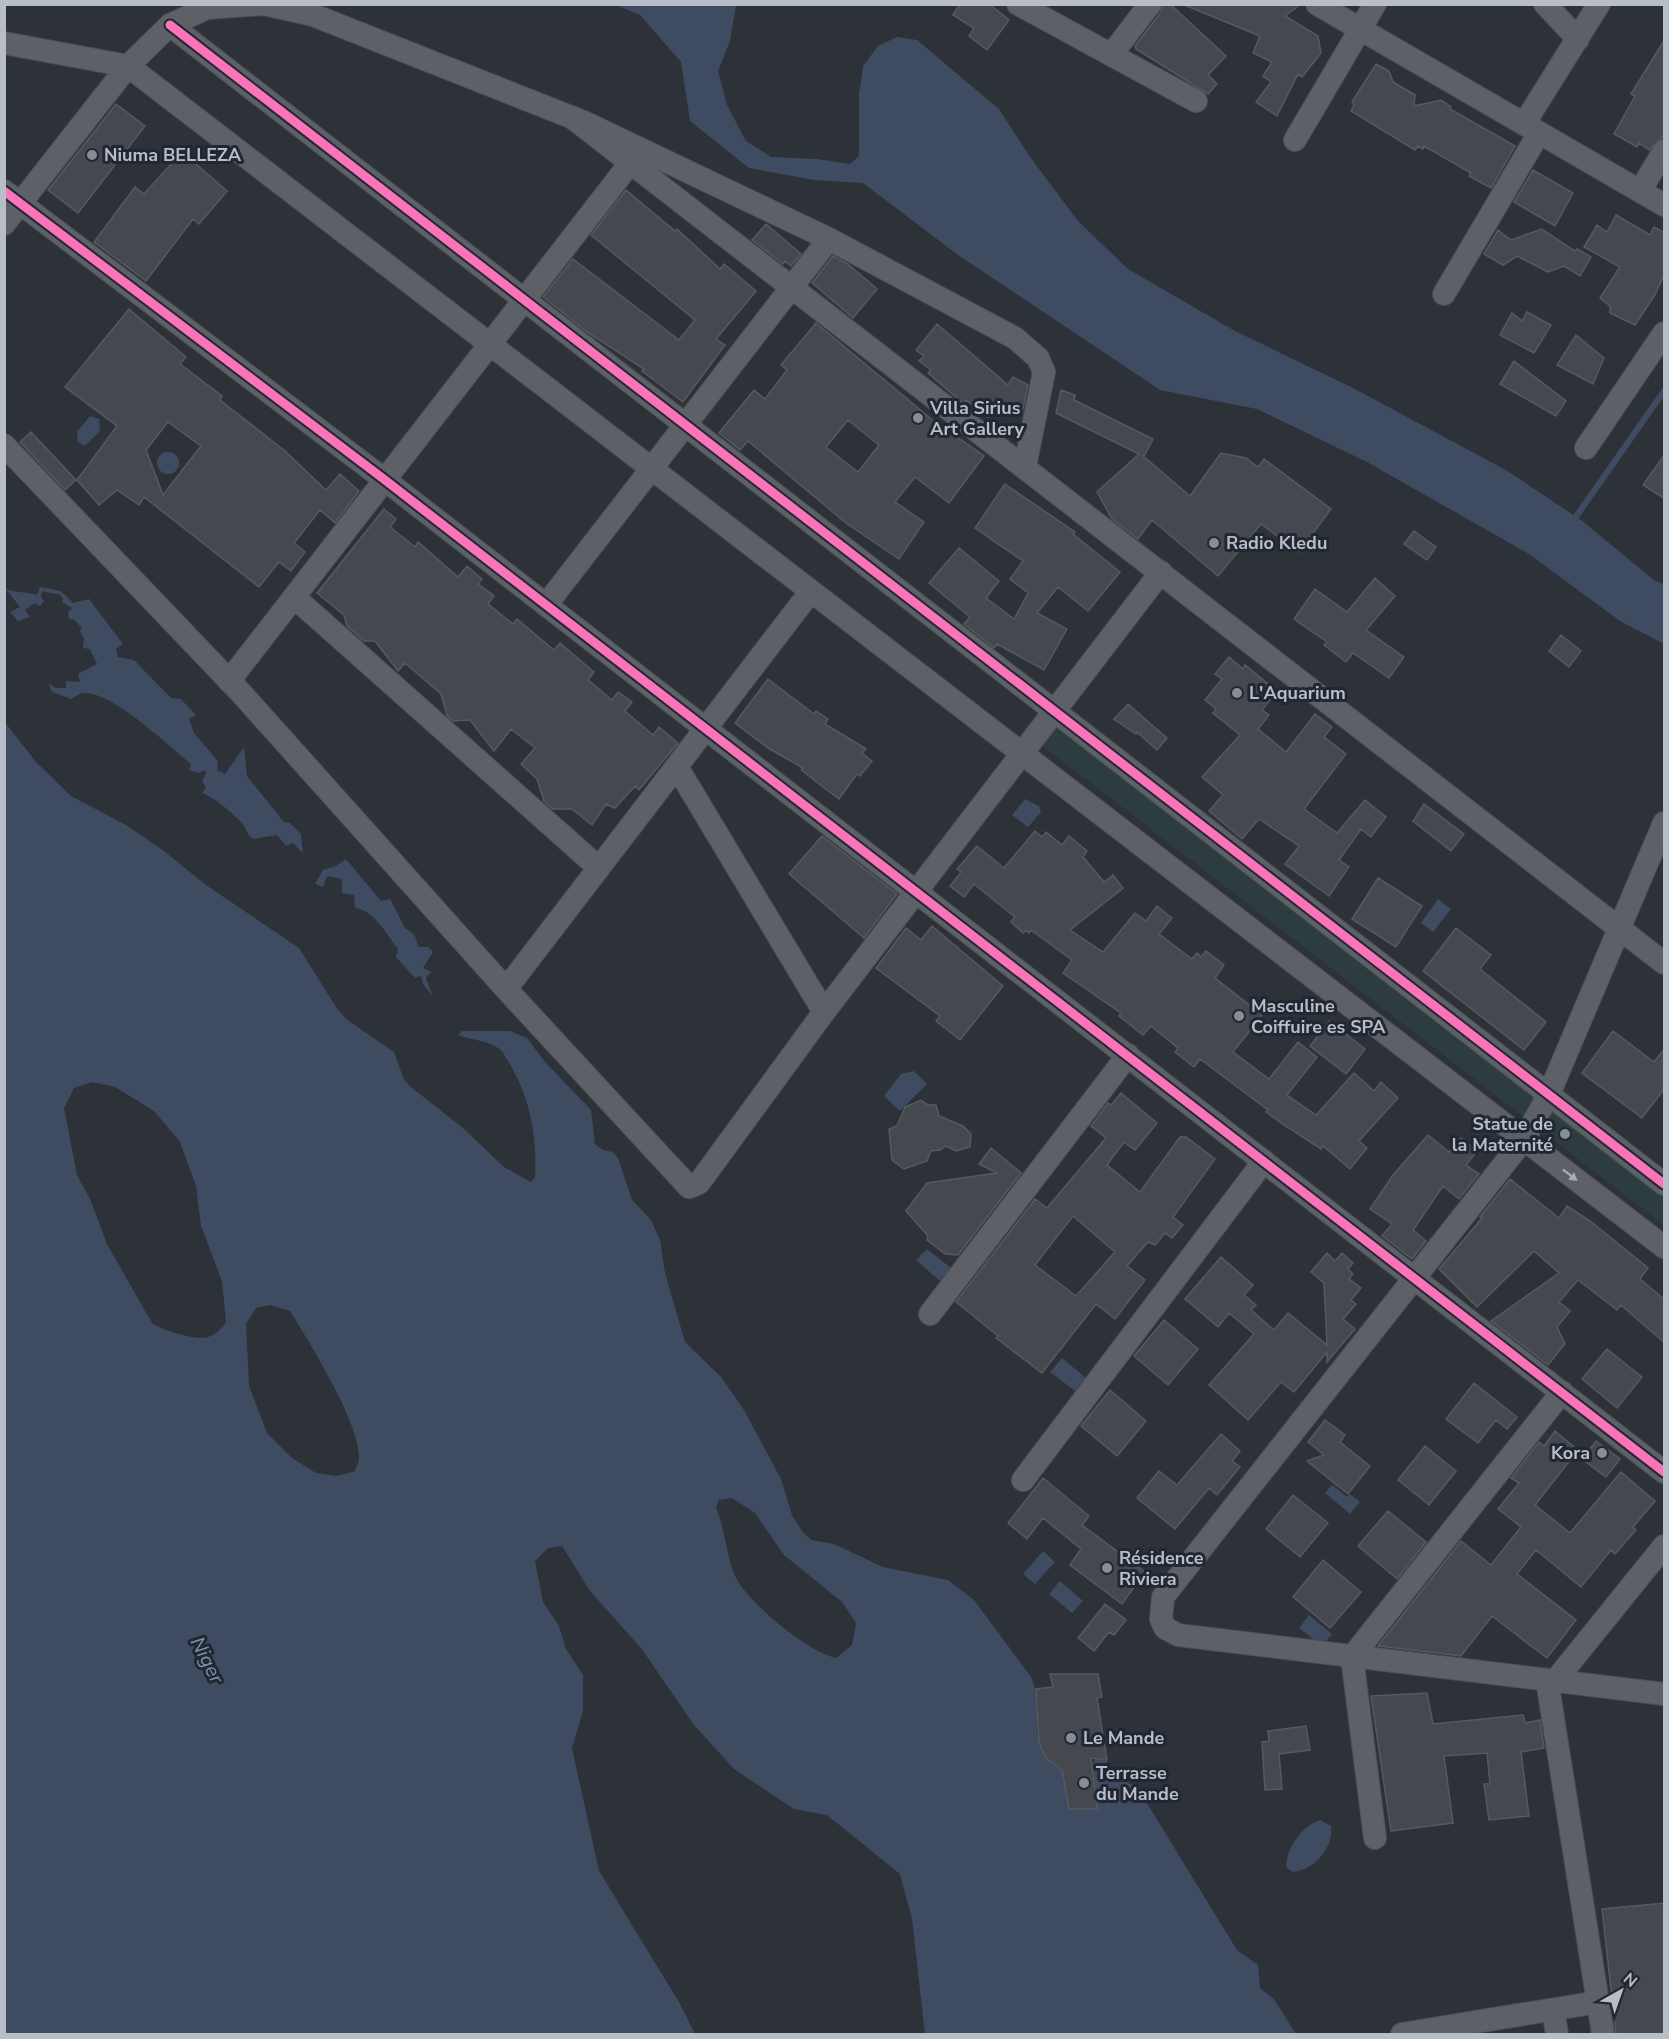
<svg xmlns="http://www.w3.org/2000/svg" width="1669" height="2039" font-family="'Nunito Sans',sans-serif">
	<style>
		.green { fill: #2d3d3f }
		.water { fill: #3e4b60; fill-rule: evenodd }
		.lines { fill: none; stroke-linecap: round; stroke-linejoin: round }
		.stream { stroke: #3e4b60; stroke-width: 6 }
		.building { fill: #45494f; stroke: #555960; stroke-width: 1.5; fill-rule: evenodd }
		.minor-casing { stroke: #4b4e53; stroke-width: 24 }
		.minor { stroke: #5d6066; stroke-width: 22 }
		.cycleway-casing { stroke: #212833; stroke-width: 13 }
		.cycleway { stroke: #fb73b8; stroke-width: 9 }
		.oneway { fill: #a6abb4 }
		.poi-dot { fill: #878d96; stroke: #212833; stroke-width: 2 }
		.labels { text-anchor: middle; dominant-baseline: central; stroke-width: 6; stroke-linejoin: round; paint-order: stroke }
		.poi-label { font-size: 18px; font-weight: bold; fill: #b8bec8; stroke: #212833; text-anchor: start }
		.water-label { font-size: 20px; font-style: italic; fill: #8393ac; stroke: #212833 }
	</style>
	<rect width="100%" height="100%" fill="#2d3238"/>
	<path class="green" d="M1049,717L1664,1196V1225L1034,739Z"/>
	<path class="water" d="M616,5H736L730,41L718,71L727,105L746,141L771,157L817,159L850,164L859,156V95L863,66L878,46L897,37L917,40L999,109L1030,157L1078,221L1128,269L1235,331L1351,387L1506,470L1581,520L1654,580L1664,585V644L1620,621L1529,554L1367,462L1257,409L1160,390L958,255L863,183L814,180L749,168L690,121L681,62L640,15Z
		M90,416L99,419L100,431L85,446L78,442L77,432Z
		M157 463a11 11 0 1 1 22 0a11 11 0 1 1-22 0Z
		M40,587L61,591L73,603L89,599L123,644L116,649L118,657L134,660L171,698L181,699L196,715L189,719L194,733L218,761L217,770L225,774L244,747L247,776L284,822L290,823L301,834L303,853L293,843L286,846L277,835L253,839C247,835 246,829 242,823C231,812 217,799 202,793L206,788L202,781L206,773L205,770L198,773L189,770L191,764C169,746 112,691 83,693C79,694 74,697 71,699L52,692L48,683L56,688H66V681L80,682L78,674L97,664L90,649L83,648L84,639L80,631L82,628L73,619H69L68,612L72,608L62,602L63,599L60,595L42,591L41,597L44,601L40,606L34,603L25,610L30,617L18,621L10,612L20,607L5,588C15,594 25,591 37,595Z
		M4,721L36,762L71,796L126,825L164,851L206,885L299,948L336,1007L346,1019L394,1052L404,1080L411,1087L463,1128L504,1167L531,1182L535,1177C537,1138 531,1101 511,1066C507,1060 504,1052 498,1048C487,1040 471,1040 458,1035L462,1031H510L527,1038L545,1062L591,1110L595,1144L603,1150L613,1152L618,1158L632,1200L651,1220L660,1240L665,1273L685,1342L721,1377L744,1410L781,1479L792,1515L802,1531L811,1540L834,1544L883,1567L948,1580L974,1600L1031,1677C1047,1715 1021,1741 1062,1770L1071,1809H1093L1097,1804L1092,1765L1095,1759L1107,1760L1108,1770L1119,1782L1125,1781L1137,1787L1237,1950L1258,1965L1260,1988L1274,1999L1296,2034H925L912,1919L900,1874L827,1815L794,1809L734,1769L694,1725L641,1648L590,1591L562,1546L548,1548L535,1561L543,1602L559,1626L566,1649L583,1675V1711L572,1748L599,1871L679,2002L695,2034H5ZM92,1082L115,1087L154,1111L180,1142L196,1186L201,1226L222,1281L226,1322C221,1329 217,1334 208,1337C197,1341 161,1330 152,1323L107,1244L90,1199L77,1175L64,1108L74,1088ZM270,1305L290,1311C309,1342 360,1423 359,1458C359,1462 356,1467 355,1471L337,1476L316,1473L292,1458L267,1433L249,1386L246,1324L256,1308ZM732,1498L755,1513L784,1555L842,1602L856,1623L852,1645L836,1658C809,1653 750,1604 736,1578C727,1560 725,1529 716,1507L719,1500Z
		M1025,799L1039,806L1041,812L1028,827L1012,815Z
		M346,859L381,901L390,899L405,928L414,934L419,947H428L433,952L423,968L431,972L426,978L433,997L423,984L421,976L415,978L396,957L398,949C388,936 373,909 355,908L354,895L342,893V879L327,876L323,887L315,884L323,870L336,866Z
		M1438,899L1451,909L1433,932L1421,923Z
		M914,1071L927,1084L900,1111L884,1096L901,1074Z
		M927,1249L951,1268L940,1281L916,1260Z
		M1062,1358L1086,1378L1075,1391L1050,1372Z
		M1332,1485L1347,1497L1350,1494L1360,1502L1350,1514L1325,1493Z
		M1043,1551L1055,1562L1035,1584L1023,1574Z
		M1060,1581L1083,1601L1072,1613L1049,1594Z
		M1309,1615L1332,1634L1322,1646L1299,1628Z
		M1320,1820L1331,1826C1334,1848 1314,1870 1293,1872L1286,1867C1287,1847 1301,1827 1320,1820Z"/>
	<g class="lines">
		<path class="stream" d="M1573,521L1664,391"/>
	</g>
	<path class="building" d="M960,4H989L1009,20L987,50L969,36L974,28L953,15Z
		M1163,4H1170L1226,56L1208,75L1217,84L1208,94L1136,49L1135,46L1161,12Z
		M1182,4H1301L1285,16L1318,36L1321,53L1302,77L1298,74L1277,116L1256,102L1271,82L1263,76L1272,62L1253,53L1260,36Z
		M1665,39V134L1649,150L1639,143L1637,147L1614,134L1635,96L1631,94Z
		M1376,64L1389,71L1393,82L1415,95L1414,106L1441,100L1451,107L1450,109L1515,146L1491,188L1469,176L1471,173L1424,146L1423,149L1418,146L1415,150L1351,111L1354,105L1352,102Z
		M116,104L145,126L78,213L48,190Z
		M182,152L227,191L199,224L193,219L146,281L94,242L135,187L144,194Z
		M1533,170L1573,193L1555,226L1514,202Z
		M626,190L675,231L677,229L720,269L724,264L756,291L716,339L725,345L683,402L642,371L644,369L587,332L543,297L573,259L679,340L695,320L591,235Z
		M1616,215L1650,235L1654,227L1665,233V272L1655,295L1635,325L1610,313V306L1600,298L1620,267L1584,247L1597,225L1607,232Z
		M766,224L801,254L791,266L785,261L783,264L752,240Z
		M1542,229L1575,251L1577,249L1591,257L1580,276L1564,266L1548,272L1517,256L1503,265L1484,254L1498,230L1511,240Z
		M833,256L848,264L877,289L853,318L812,283Z
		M129,309L186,357L180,364L222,396L220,400L285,451L326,490L340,474L359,491L335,523L320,510L294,543L305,552L291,571L279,562L259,587L144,497L139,505L117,490L99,505L77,480L117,426L65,387ZM168,422L201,446L163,495L146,450Z
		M1527,312L1551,325L1534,353L1500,335L1512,313L1522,321Z
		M816,323L929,417L984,456L949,503L915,477L895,502L924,522L899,559L846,523L748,441L740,450L719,433L754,390L765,399L787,370L781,365ZM848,420L879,445L858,472L826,447Z
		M937,324L1008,385L1013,377L1028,385L1022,413L995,408L988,417L966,400L964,404L928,373L931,370L919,361L924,356L916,350Z
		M1576,335L1604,358L1593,384L1557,365Z
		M1514,361L1566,401L1556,416L1500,384Z
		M1061,390L1075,395L1074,400L1153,439L1144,456L1142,455L1190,496L1221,453L1246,458L1258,467L1264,459L1331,509L1299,552L1261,524L1218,576L1152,520L1138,539L1112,519L1097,492L1139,454L1056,413Z
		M31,432L76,480L65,490L20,442Z
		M1665,454V499L1643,485Z
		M1005,484L1075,532L1073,534L1120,572L1088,611L1058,587L1037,613L1067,629L1044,670L997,644L994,648L964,624L970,617L929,583L959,548L999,581L986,598L1014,619L1028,593L1010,579L1023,561L975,528Z
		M384,509L396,519L390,527L415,547L418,542L458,577L467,566L482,579L478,584L494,596L488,604L513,624L517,619L554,650L560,643L594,672L588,680L612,700L618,692L632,702L625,711L653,735L659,727L678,743L639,790L635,786L615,808L606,804L592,825L572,809H553L544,801L537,779L521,764L535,748L511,729L494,751L470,720L453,721L447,715L441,694L405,663L398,671L375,641H364L347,626L344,615L317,593Z
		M1414,531L1436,547L1427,560L1404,544Z
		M1375,578L1395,596L1366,630L1404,657L1389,678L1353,653L1346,662L1324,645L1327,642L1294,619L1315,589L1347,612Z
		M1561,635L1581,651L1569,667L1549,651Z
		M1229,657L1243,669L1245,665L1277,691L1262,710L1269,715L1258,729L1286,752L1315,714L1332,727L1324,737L1346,754L1304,809L1337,833L1365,800L1386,817L1371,837L1361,829L1339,860L1349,867L1329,896L1285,864L1299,846L1259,819L1242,839L1209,811L1223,795L1202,777L1240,735L1213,713L1216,709L1205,700L1222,679L1215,674Z
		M768,679L814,714L816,711L828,719L825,724L866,749L862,753L872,761L860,776L857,774L839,799L801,770L803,768L768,748L735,723Z
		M1128,704L1167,738L1157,750L1137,732L1136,734L1114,719Z
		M1424,804L1464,834L1451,851L1413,821Z
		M1035,831L1042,837L1046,832L1062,845L1069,836L1087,851L1083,857L1104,882L1113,875L1123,888L1070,930L1103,952L1135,913L1146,921L1157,906L1172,918L1159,934L1192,959L1197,953L1201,957L1206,951L1224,965L1215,978L1262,1015L1233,1052L1269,1079L1298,1042L1317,1057L1287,1095L1316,1115L1354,1073L1374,1091L1381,1082L1398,1098L1359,1141L1367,1148L1350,1169L1323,1146L1321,1149L1281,1123L1266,1112L1268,1110L1200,1059L1194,1067L1175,1052L1178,1048L1151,1026L1143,1035L1119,1016L1121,1013L1063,973L1072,960L1031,930L1029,933L1026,930L1023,933L1011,922L1015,917L974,884L964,897L950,886L961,872L957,869L977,846L1004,868Z
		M822,836L897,894L864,938L789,874Z
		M1378,878L1422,906L1396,947L1352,919Z
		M932,926L1003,986L960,1040L936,1021L940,1016L876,968L906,928L921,940Z
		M1456,928L1491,955L1480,969L1546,1022L1524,1050L1423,971Z
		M1329,1021L1365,1049L1346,1074L1310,1046Z
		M1613,1031L1654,1062L1665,1048V1088L1642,1118L1582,1073Z
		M1121,1093L1157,1123L1135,1150L1124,1142L1107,1165L1140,1192L1180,1137H1186L1215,1159L1173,1217L1183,1225L1172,1238L1165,1233L1155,1245L1148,1242L1127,1266L1145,1280L1115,1319L1096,1304L1042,1373L996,1338L998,1336L956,1302L1035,1199L1047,1208L1106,1138L1091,1126L1108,1103L1111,1105ZM1073,1216L1115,1252L1076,1296L1035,1265Z
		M921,1100L928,1105H936L939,1116L963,1126L971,1134L970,1147L956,1151L946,1146L940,1150L931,1151L927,1161L904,1169L892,1160L889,1129L897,1126L905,1107Z
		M1428,1135L1449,1152L1461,1138L1477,1151L1466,1165L1479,1174L1459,1199L1443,1186L1413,1230L1426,1241L1412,1259L1382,1236L1392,1224L1370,1209L1393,1175Z
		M991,1148L1021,1173L958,1255L945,1254L927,1240L928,1236L906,1211L927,1183L997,1173L979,1164Z
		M1510,1179L1559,1218L1567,1206L1589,1220L1648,1268L1640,1279L1665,1300V1343L1621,1305L1617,1310L1578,1280L1559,1302L1570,1311L1557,1327L1565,1344L1548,1365L1491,1321L1559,1273L1534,1251L1477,1307L1439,1269L1482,1218L1480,1217Z
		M1327,1253L1335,1261L1342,1253L1353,1263L1348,1269L1353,1274L1349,1279L1361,1288L1351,1300L1356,1304L1343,1319L1355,1329L1327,1362V1352L1294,1392L1281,1382L1248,1420L1209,1385L1254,1334L1229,1313L1218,1327L1185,1299L1221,1257L1253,1285L1244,1295L1256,1305L1251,1310L1274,1330L1288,1313L1327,1345L1324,1283L1311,1272Z
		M1164,1320L1198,1349L1168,1385L1134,1356Z
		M1607,1349L1642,1377L1617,1408L1582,1379Z
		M1474,1383L1517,1417L1507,1429L1496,1420L1478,1443L1446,1419Z
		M1110,1390L1146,1421L1117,1456L1081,1426Z
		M1325,1420L1345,1435L1340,1442L1370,1466L1348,1494L1307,1461L1324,1455L1308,1442Z
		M1555,1431L1578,1450L1535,1505L1570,1533L1621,1472L1655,1501L1633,1527L1636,1530L1615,1554L1611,1550L1581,1587L1536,1550L1517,1574L1576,1620L1547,1658L1492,1616L1461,1656L1378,1646L1461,1541L1491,1565L1521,1527L1498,1509L1519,1483L1511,1478L1539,1442L1544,1446Z
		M1221,1434L1240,1451L1232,1461L1240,1467L1217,1495L1209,1488L1175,1529L1137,1498L1159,1471L1177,1485Z
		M1596,1441L1620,1459L1606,1477L1582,1459Z
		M1425,1446L1456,1471L1429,1505L1398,1480Z
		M1043,1478L1089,1516L1082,1525L1145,1572L1122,1604L1070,1565L1081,1549L1043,1518L1027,1539L1008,1523Z
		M1293,1495L1328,1523L1300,1557L1266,1529Z
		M1388,1511L1426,1542L1397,1579L1358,1546Z
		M1323,1560L1361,1592L1330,1628L1293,1597Z
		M1105,1604L1126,1620L1114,1635L1109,1632L1094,1651L1078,1638Z
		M1050,1674H1098L1102,1697L1097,1698L1107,1760L1091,1758L1097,1809H1069L1062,1770L1046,1758L1039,1743L1036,1689L1053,1687Z
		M1427,1693L1433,1724L1523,1715L1525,1723L1540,1720L1544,1748L1521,1752L1529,1816L1489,1820L1484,1784H1490L1487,1753L1444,1756L1453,1823L1391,1831L1371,1696Z
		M1306,1726L1310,1750L1279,1754L1282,1789L1265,1790L1262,1742L1269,1741L1268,1731Z
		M1665,1903V2034H1616L1602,1909Z"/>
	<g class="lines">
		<g class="minor-casing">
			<path id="minor" d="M264,4L313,15L586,123L829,239L1015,338L1038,358L1044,372L1025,466
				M1018,4L1196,101
				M1317,4L1664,205
				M1545,4L1578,39
				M170,25L1664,1184
				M4,43L128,66L1664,1247
				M1111,55L1150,4
				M574,119L1664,963
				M1524,124L1599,4
				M1295,140L1375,4
				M4,191L385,480L1664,1472
				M1640,191L1664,151
				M4,224L128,66L170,25L207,8L264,4
				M1444,294L1539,133
				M4,445L242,694L506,989L689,1187L699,1183L824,1012L1161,572
				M1586,448L1664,333
				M294,597L599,868
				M546,605L829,239
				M229,681L631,162
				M677,767L824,1012
				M1664,823L1549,1094L1524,1139L1163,1597L1161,1619L1165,1628L1178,1635L1664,1694
				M506,989L811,591
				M930,1314L1128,1055
				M1023,1480L1264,1161
				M1547,1680L1603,2034
				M1555,1681L1664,1546
				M1375,1838L1352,1657L1562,1392
				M1553,2010L1557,2034
				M1402,2034L1598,2002"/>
		</g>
		<use href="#minor" class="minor"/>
		<g class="cycleway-casing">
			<path id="cycleway" d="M170,25L1664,1184
				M4,191L385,480L1664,1472"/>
		</g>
		<use href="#cycleway" class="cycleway"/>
	</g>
	<defs><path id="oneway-solid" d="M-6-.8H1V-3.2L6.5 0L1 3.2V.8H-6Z" transform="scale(1.5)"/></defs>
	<use class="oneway" href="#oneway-solid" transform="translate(1570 1175) rotate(38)"/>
	<g class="poi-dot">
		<circle cx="92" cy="155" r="6"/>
		<circle cx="918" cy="418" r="6"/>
		<circle cx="1214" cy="543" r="6"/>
		<circle cx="1237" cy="693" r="6"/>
		<circle cx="1239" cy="1016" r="6"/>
		<circle cx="1565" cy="1134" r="6"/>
		<circle cx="1602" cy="1453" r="6"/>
		<circle cx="1107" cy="1568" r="6"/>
		<circle cx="1071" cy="1738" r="6"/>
		<circle cx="1084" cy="1783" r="6"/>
	</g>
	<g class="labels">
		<g class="poi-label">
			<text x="104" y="155">Niuma BELLEZA</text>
			<text x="930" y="408">Villa Sirius<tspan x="930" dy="21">Art Gallery</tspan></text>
			<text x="1226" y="543">Radio Kledu</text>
			<text x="1249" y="693">L'Aquarium</text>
			<text x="1251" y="1006">Masculine<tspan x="1251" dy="21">Coiffuire es SPA</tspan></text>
			<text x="1553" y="1124" text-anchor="end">Statue de<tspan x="1553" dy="21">la Maternité</tspan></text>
			<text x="1590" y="1453" text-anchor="end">Kora</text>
			<text x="1119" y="1558">Résidence<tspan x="1119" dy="21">Riviera</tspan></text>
			<text x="1083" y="1738">Le Mande</text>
			<text x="1096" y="1773">Terrasse<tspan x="1096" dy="21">du Mande</tspan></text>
		</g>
		<g class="water-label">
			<text transform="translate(207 1660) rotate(63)">Niger</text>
		</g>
	</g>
	<rect width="1669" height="2039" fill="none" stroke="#b8bec8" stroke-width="12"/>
	<g transform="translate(1621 1991) rotate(40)" stroke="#212833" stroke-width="4.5" paint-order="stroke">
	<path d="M0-4.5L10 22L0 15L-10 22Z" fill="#b8bec8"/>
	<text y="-9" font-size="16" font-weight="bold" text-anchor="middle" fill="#b8bec8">N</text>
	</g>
</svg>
